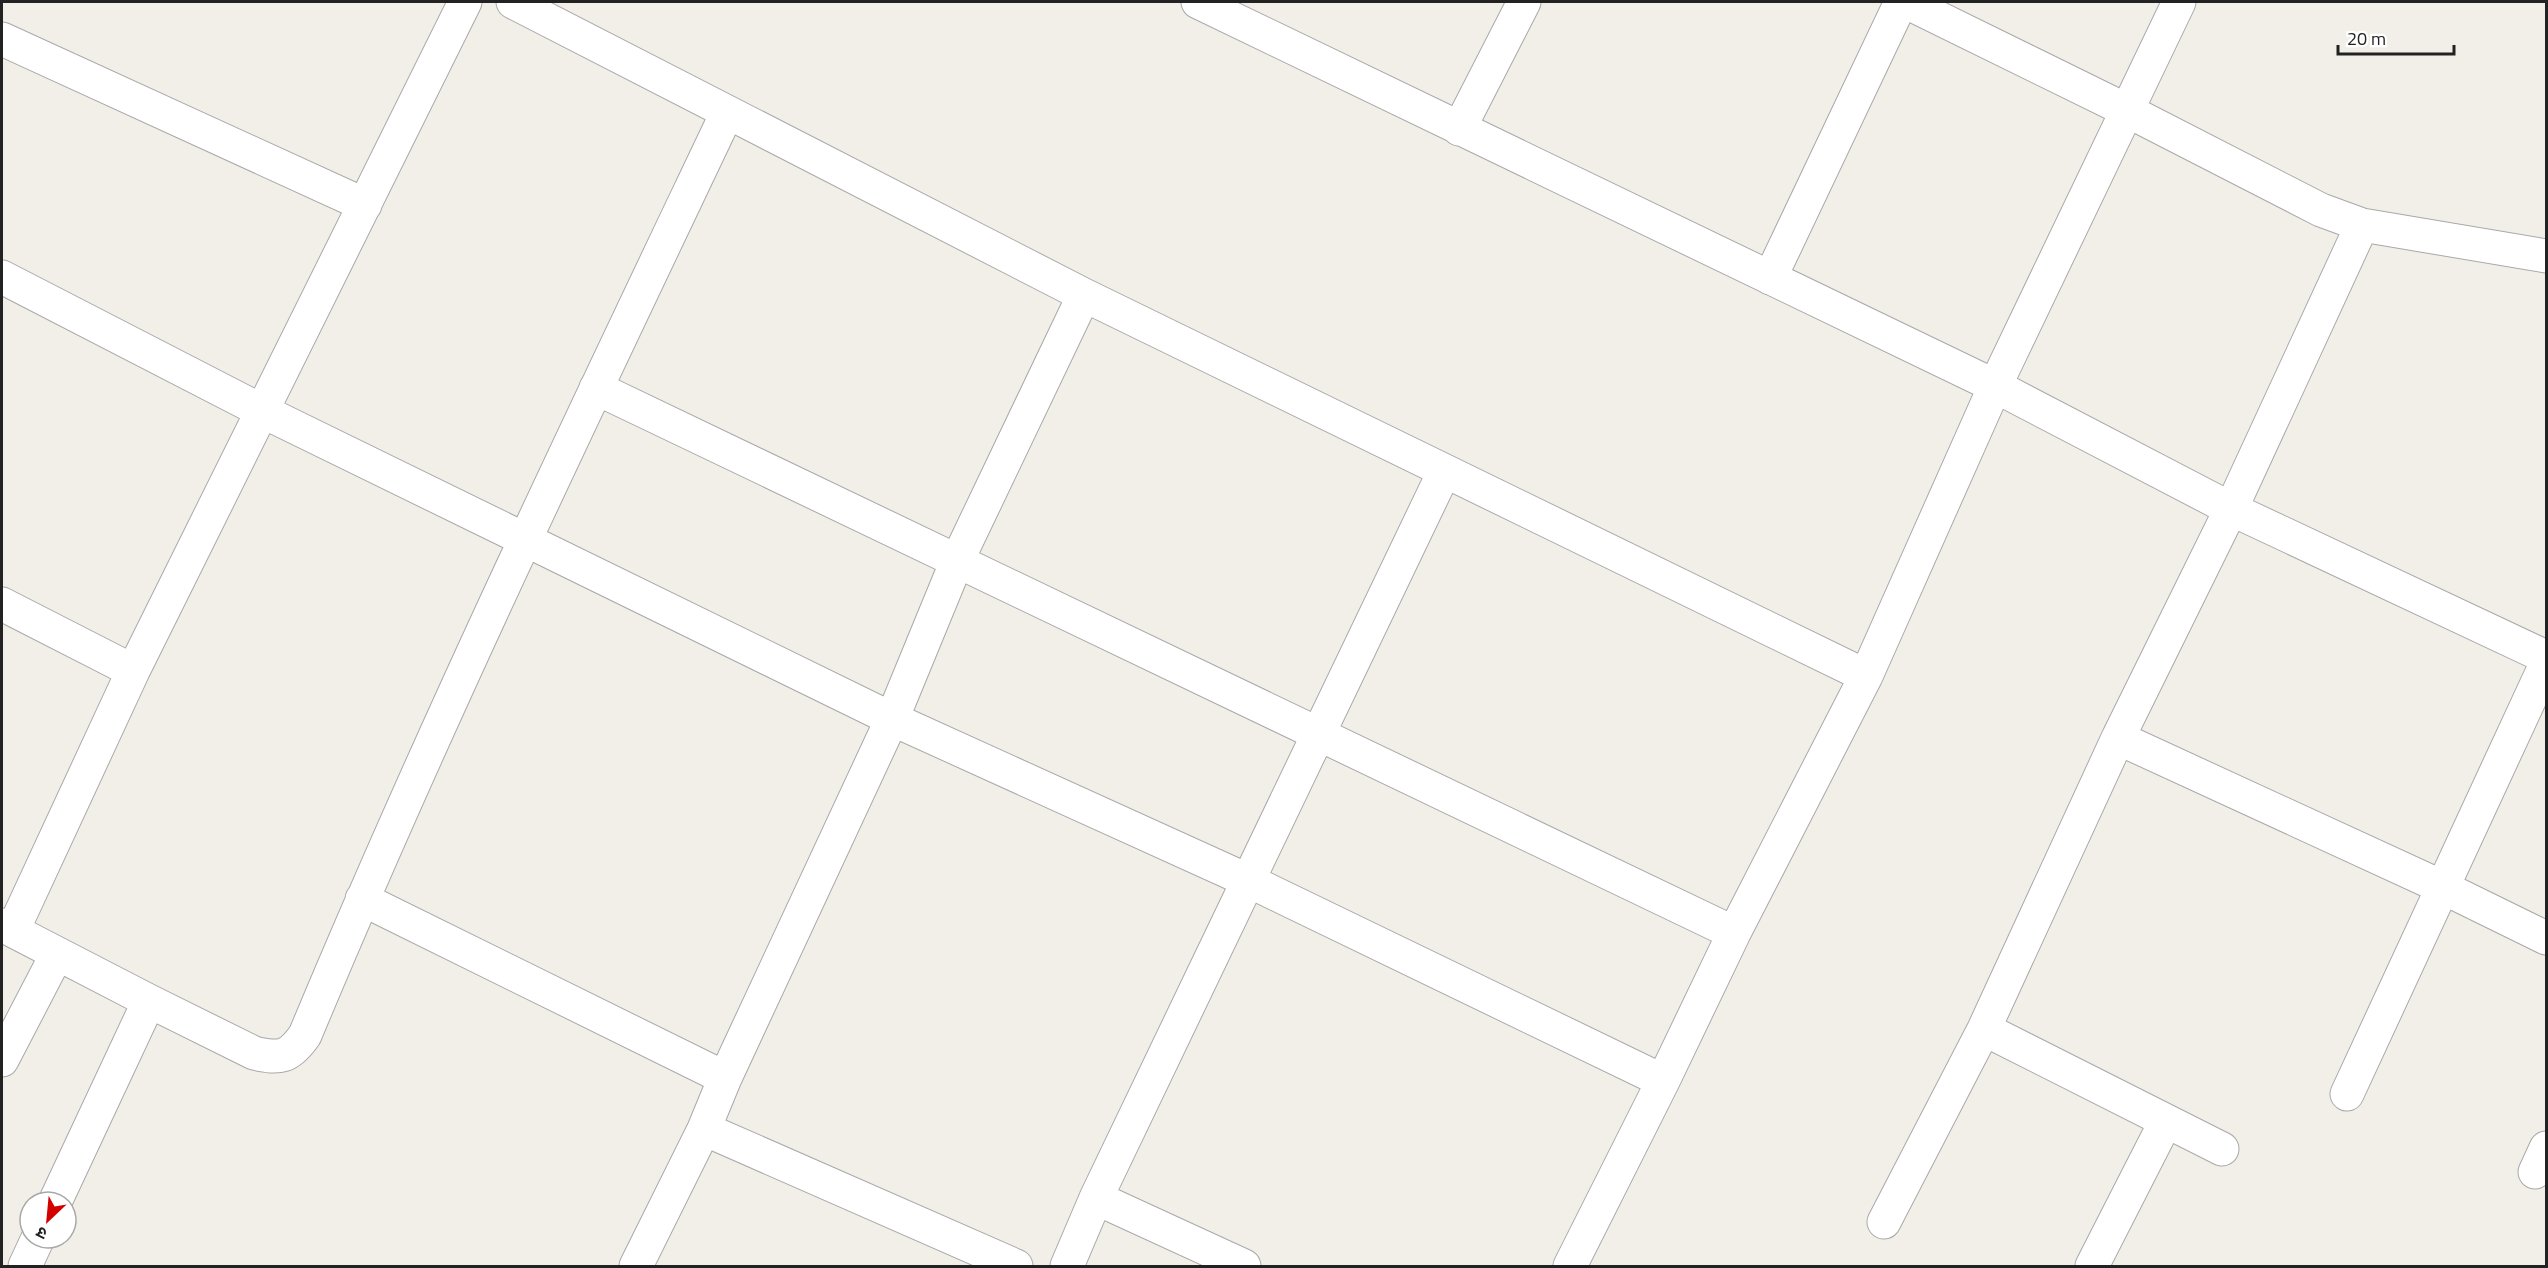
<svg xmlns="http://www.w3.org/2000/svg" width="2548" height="1268" font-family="'Titillium Web','Noto Sans Devanagari',sans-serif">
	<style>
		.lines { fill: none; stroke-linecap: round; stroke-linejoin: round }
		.minor-casing { stroke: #a9a9a9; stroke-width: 35 }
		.minor { stroke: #fff; stroke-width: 33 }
	</style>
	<rect width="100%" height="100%" fill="#f2efe9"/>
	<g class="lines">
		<g class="minor-casing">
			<path id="minor" d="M513,2L1084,295L1866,676
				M1198,2L1995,386L2231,509L2546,657
				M1906,2L2128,111L2321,210L2362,225L2546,256
				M2,39L365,205
				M1459,129L1524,2
				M2,277L260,410L892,719L1249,881L1663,1081
				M1770,278L1901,2
				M596,388L1734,933
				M2,604L133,671
				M2118,738L2442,887L2546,938
				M362,899L725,1078
				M2,925L149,1001L254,1053C280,1059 289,1058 305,1035C435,723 582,418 727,113
				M13,930L133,671L465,2
				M1984,1029L2222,1149
				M2,1060L57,954
				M2347,1094L2546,664
				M704,1129L1016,1266
				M2535,1172L2546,1148
				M1096,1198L1244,1266
				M55,1202L149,1001
				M1884,1222L1984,1029L2118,738L2231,509L2362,225
				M25,1266L38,1238
				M636,1266L704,1129L725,1078L892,719L957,561L1084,295
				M1067,1266L1096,1198L1444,472
				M1570,1266L1663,1081L1734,933L1866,676L1995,386L2179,2
				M2092,1266L2166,1121"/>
		</g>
		<use href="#minor" class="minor"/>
	</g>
	<rect width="2548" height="1268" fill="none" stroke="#222222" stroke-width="6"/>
	<g transform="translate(48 1220) rotate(206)"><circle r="28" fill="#ffffff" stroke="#a7a7a7" stroke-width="1.5"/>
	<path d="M0-4.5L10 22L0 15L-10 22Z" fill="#d40000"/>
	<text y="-9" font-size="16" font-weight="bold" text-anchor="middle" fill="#222222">उ</text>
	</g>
	<path d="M2338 45v9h116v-9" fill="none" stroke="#222222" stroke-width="3"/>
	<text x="2347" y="45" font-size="18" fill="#222222" stroke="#ffffff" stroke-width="4.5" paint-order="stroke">20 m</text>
</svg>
